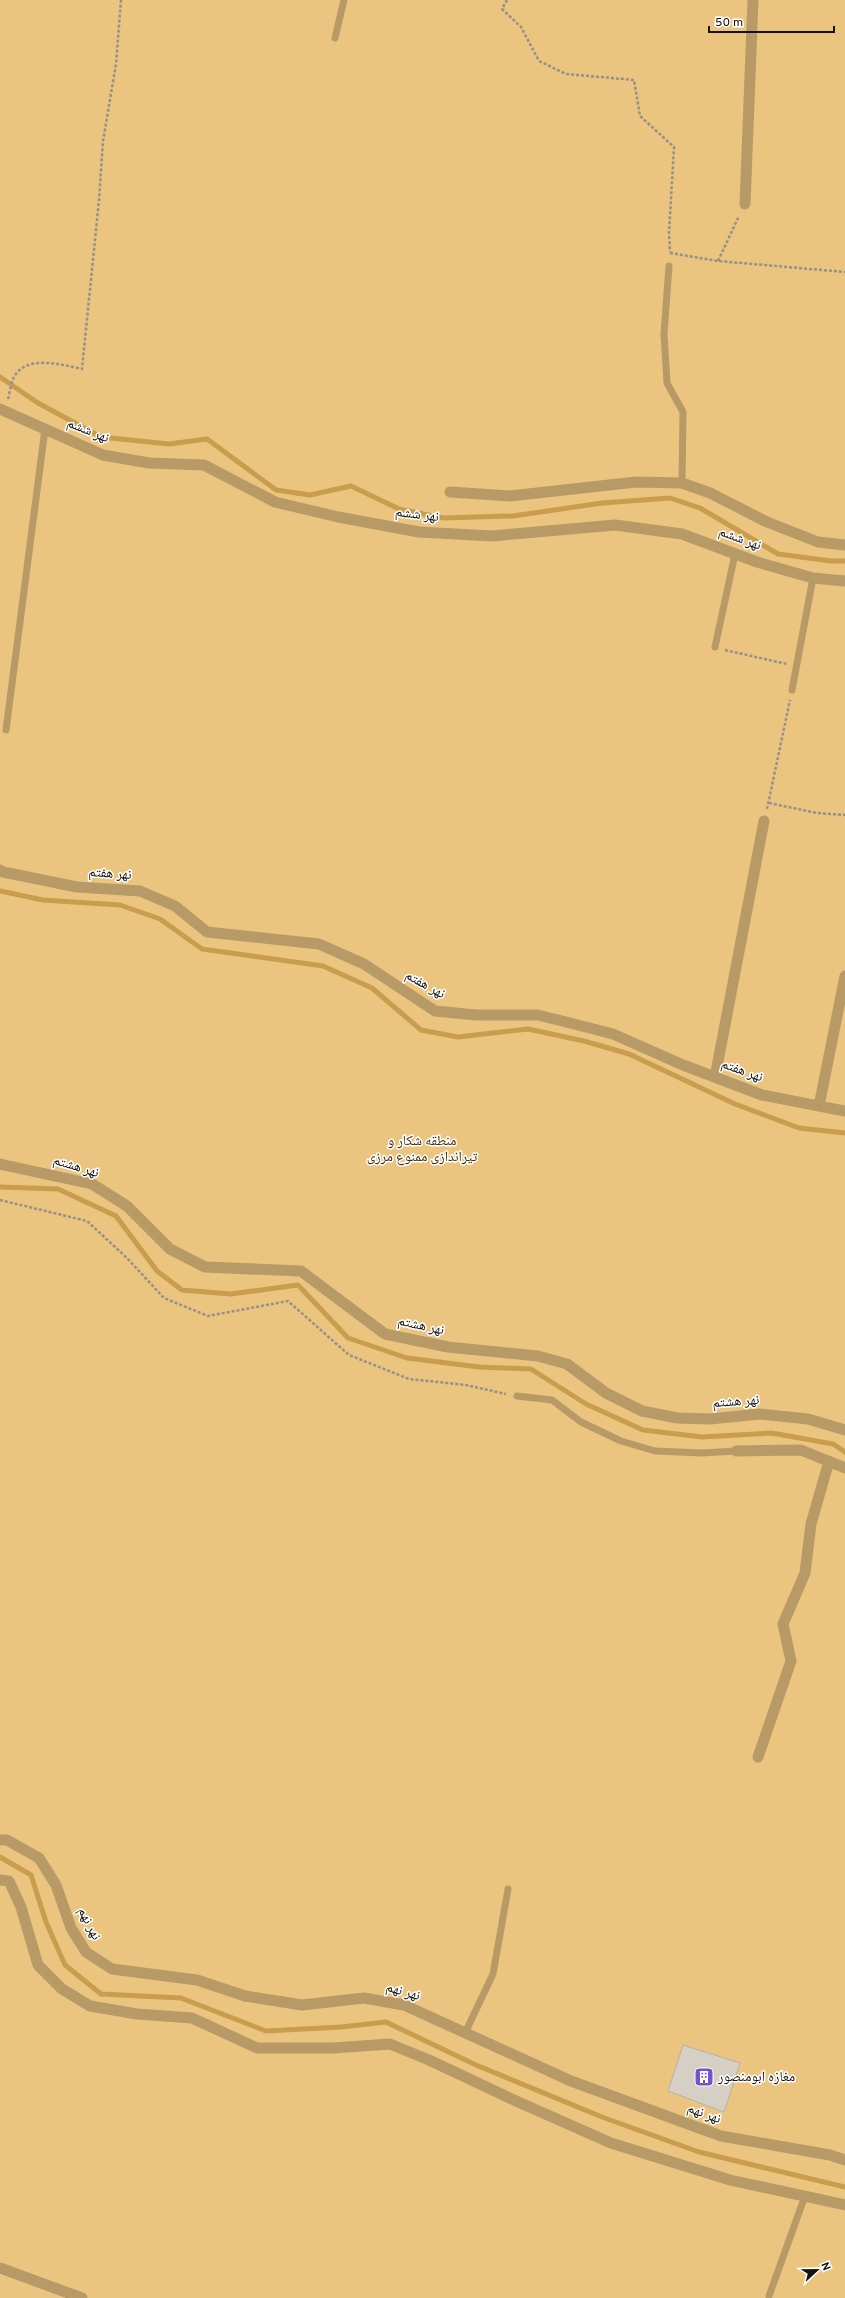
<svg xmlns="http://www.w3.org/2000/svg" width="845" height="2298" font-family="Overpass,'Noto Naskh Arabic',sans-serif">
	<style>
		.green { fill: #ebc47f }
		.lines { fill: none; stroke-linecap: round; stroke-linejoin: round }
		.stream { stroke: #c89d4d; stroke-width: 5 }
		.building { fill: #d5cfc4; stroke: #b7b1a7 }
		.path { stroke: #95918a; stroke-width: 2.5; stroke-dasharray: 3 2; stroke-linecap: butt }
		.service { stroke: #b89a67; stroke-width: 7 }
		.minor { stroke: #b89a67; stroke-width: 11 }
		.labels { text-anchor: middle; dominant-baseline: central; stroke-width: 3; stroke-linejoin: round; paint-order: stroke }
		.street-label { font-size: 14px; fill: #14120f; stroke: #fff }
		.park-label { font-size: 14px; fill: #3d2b07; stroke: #fff }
		.poi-label { font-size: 14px; fill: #14120f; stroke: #fff; text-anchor: start }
	</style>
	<rect width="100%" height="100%" fill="#fef8ed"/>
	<path class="green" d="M0,0H845V2298H0Z"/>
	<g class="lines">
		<path class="stream" d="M0,377L38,403L101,437L169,444L207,439L276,490L310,495L351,486L399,509L443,518L513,516L602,503L670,498L700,508L778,554L831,561H845
			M0,891L43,900L120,905L160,919L202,949L323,966L372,988L421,1030L458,1037L528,1029L584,1041L629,1054L735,1104L799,1128L845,1133
			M0,1187L58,1189L116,1216L157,1271L182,1290L231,1294L298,1285L348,1338L407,1358L479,1367L531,1369L586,1404L643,1430L702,1437L772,1433L833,1444L845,1452
			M0,1857L31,1875L46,1922L65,1965L101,1994L181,1998L266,2031L341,2027L386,2022L476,2065L602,2117L699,2152L845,2187"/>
	</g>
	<path class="building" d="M683,2045L740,2063L724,2112L668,2091Z"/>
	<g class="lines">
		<path class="path" d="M507,0L502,9L521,27L539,61L566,74L634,80L640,116L674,147L669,233L670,252
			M670,253L718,261L845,272
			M718,261L739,216
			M8,399C10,392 11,383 14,377C26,354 63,365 82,369L99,200L103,141L116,64L121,0
			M725,650L787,664
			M769,803L817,813L845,815
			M767,809L790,700
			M0,1200L87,1221L127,1258L164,1298L208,1316L288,1301L349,1355L409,1379L466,1385L506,1394"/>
		<path class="service" d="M335,38L344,0
			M669,266L664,334L667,383L683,412L682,483
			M715,647L735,554
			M792,690L813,578
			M6,730L45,429
			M517,1396L552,1400L581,1422L621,1441L655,1451L702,1453L736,1451
			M465,2033L493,1974L508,1889
			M769,2296L805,2196"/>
		<path class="minor" d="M745,204L753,0
			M0,409L103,455L149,463L204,465L275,502L338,517L419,532L492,536L615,525L682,534L757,562L813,578L845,581
			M450,492L510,496L636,482L682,483L710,493L767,522L818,542L845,545
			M0,870L3,872L77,887L140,891L175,906L207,932L319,944L364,964L435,1011L476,1015H538L574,1024L613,1034L683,1065L762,1095L845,1111
			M715,1077L764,821
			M819,1106L845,976
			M0,1164L92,1184L127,1206L170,1249L205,1267L301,1271L385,1334L448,1347L538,1356L567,1364L606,1393L642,1411L677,1418L710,1419L760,1414L808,1419L845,1430
			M736,1451L801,1450L845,1468
			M758,1757L791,1661L783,1624L805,1573L811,1524L829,1461
			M0,1840H7L39,1858L56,1885L71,1928L86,1952L112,1969L197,1980L245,1996L302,2005L364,1998L404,2005L571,2081L721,2136L830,2155L845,2160
			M0,1880L9,1881L21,1907L38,1965L62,1989L90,2006L137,2014L192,2018L257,2048H333L390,2044L429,2060L516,2101L611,2143L730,2180L845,2205
			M0,2268L82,2298"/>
	</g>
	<defs>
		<g id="building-square" transform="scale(1)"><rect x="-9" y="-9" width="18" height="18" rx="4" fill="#7353cd" stroke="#fff"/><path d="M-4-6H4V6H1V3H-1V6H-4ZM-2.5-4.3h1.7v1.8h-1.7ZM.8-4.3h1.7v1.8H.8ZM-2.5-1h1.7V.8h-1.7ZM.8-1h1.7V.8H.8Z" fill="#fff"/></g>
	</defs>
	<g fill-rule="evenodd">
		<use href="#building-square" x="704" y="2077"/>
	</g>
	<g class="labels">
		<g class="street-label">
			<text transform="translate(88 431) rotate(22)">نهر ششم</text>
			<text transform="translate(417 515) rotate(7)">نهر ششم</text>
			<text transform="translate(740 539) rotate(20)">نهر ششم</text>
			<text transform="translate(110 874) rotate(4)">نهر هفتم</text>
			<text transform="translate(425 985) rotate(29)">نهر هفتم</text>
			<text transform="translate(742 1071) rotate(20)">نهر هفتم</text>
			<text transform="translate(76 1167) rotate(17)">نهر هشتم</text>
			<text transform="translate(421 1326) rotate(12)">نهر هشتم</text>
			<text transform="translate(736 1402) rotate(-4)">نهر هشتم</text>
			<text transform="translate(89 1924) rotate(63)">نهر نهم</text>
			<text transform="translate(403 1992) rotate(16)">نهر نهم</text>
			<text transform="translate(704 2114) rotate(20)">نهر نهم</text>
		</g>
		<g class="park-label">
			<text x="422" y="1141">منطقه شکار و<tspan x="422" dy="16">تیراندازی ممنوع مرزی</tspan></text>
		</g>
		<g class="poi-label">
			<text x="718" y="2077">مغازه ابومنصور</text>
		</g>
	</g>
	<g transform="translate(817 2270) rotate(68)" stroke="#ffffff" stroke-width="3" paint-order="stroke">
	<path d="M0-3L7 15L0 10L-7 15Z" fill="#14120f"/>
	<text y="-6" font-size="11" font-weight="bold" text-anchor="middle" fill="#14120f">N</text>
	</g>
	<path d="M709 26v6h125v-6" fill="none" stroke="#14120f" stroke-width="2"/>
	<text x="715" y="26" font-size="12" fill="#14120f" stroke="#ffffff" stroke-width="3" paint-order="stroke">50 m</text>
</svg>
